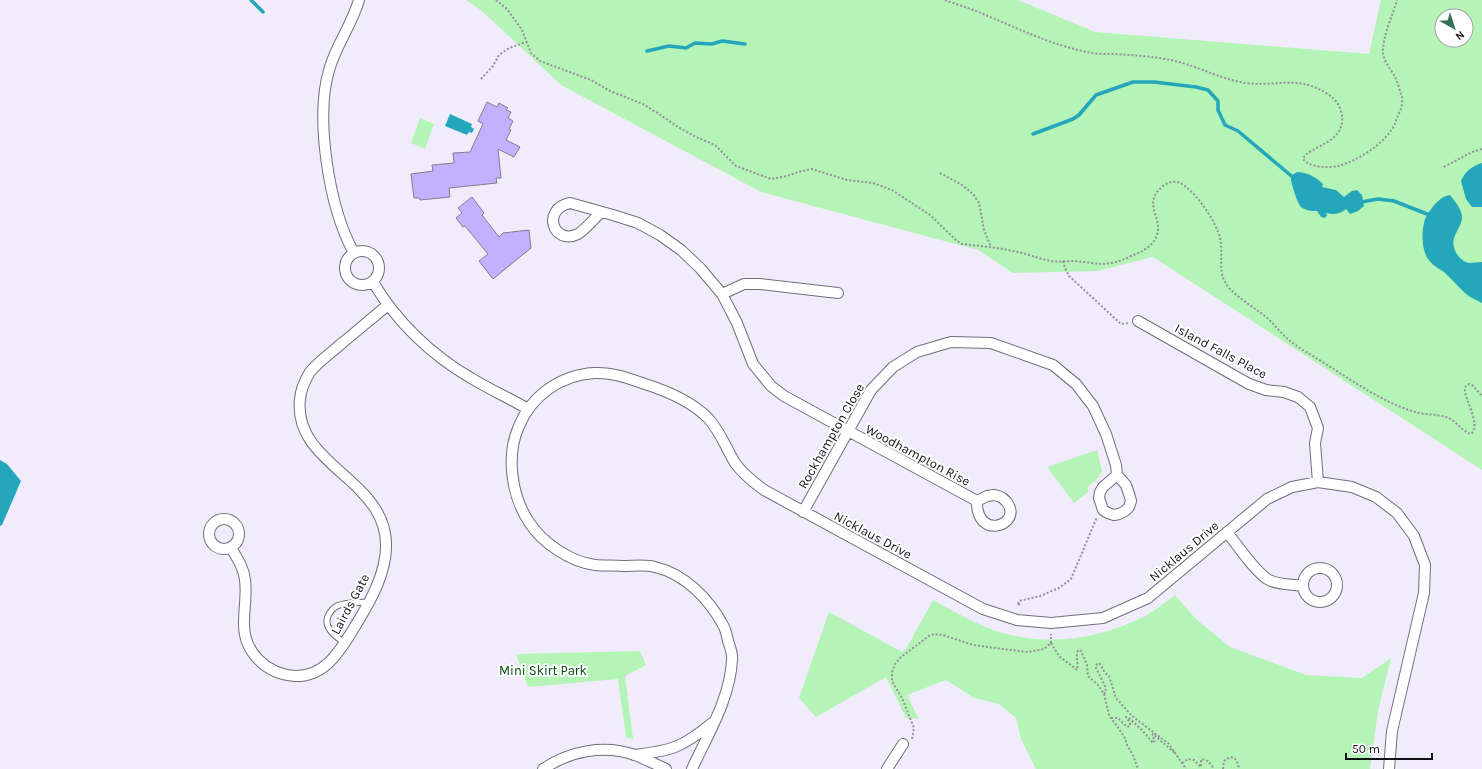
<svg xmlns="http://www.w3.org/2000/svg" width="1482" height="769" font-family="Karla,sans-serif">
	<style>
		.green { fill: #b5f4b7; fill-rule: evenodd }
		.water { fill: #24a7ba }
		.lines { fill: none; stroke-linecap: round; stroke-linejoin: round }
		.stream { stroke: #24a7ba; stroke-width: 3.5 }
		.building { fill: #c1b1fe; stroke: #807e8c }
		.service-casing { stroke: #716e7a; stroke-width: 7 }
		.minor-casing { stroke: #716e7a; stroke-width: 12 }
		.path { stroke: #928f9a; stroke-width: 2; stroke-dasharray: 2 2; stroke-linecap: butt }
		.service { stroke: #fff; stroke-width: 5 }
		.minor { stroke: #fff; stroke-width: 10 }
		.labels { text-anchor: middle; dominant-baseline: central; stroke-width: 4; stroke-linejoin: round; paint-order: stroke }
		.street-label { font-size: 13px; fill: #121116; stroke: #fff }
		.park-label { font-size: 13px; fill: #00490e; stroke: #fff }
	</style>
	<rect width="100%" height="100%" fill="#f1ecfb"/>
	<path class="green" d="M466,0H1018L1095,32L1369,54L1381,0H1482V470L1153,257L1098,271L1013,273L978,250L761,192L561,85L482,11ZM1442,16H1466V40H1442Z
		M420,118L434,124L425,149L411,143Z
		M1097,450L1102,471L1099,477L1088,487V492L1074,503L1047,467Z
		M1175,595L1196,619L1230,647L1306,675L1362,678L1391,658L1378,711L1370,769H1036L1021,739L1016,718L999,704L974,698L946,680L907,695L919,719L906,718L886,677L816,717L799,698L829,612L902,652L906,649L933,600C951,610 969,620 988,628C1039,648 1097,641 1145,616C1156,610 1165,602 1175,595Z
		M640,651L646,665L625,676L633,739L626,737L618,679L528,687L516,654Z"/>
	<path class="water" d="M450,114L472,124L471,127L474,129L472,133L469,132L467,135L445,126Z
		M1482,163V207H1472L1466,199L1461,181C1465,171 1472,166 1482,163Z
		M1297,172C1307,172 1316,177 1323,184L1322,187L1336,190L1344,197L1352,191L1357,190L1362,195L1364,206L1358,211L1350,214L1346,209C1340,214 1334,215 1326,213L1327,215L1325,218L1321,217L1317,211C1312,211 1306,211 1301,207C1298,204 1291,184 1291,179C1291,175 1294,174 1297,172Z
		M1450,195C1455,201 1462,210 1462,217C1462,224 1456,232 1454,238C1451,248 1459,261 1469,263C1473,263 1478,262 1482,262V303C1477,300 1471,298 1466,294C1458,287 1452,279 1444,272C1438,268 1432,265 1428,259C1420,248 1421,221 1429,212C1435,204 1441,196 1450,195Z
		M0,460L7,464L21,481L2,525L0,526Z"/>
	<g class="lines">
		<path class="stream" d="M251,0L263,12
			M647,51L669,46L686,48L695,43L712,44L722,41L745,44
			M1033,134L1073,119L1079,115L1096,95L1133,82H1154L1196,87L1208,90L1218,101V110L1225,125L1238,131L1295,179
			M1361,202L1378,199L1394,201L1427,214"/>
	</g>
	<path class="building" d="M487,102L497,107L499,103L508,108L506,110L511,112L508,118L513,121L509,129L511,130L506,140L520,147L514,157L498,149L501,178H496L497,183L449,188L450,197L420,200L419,198H414L411,174L433,171L432,165L454,163L453,153L470,152L483,124L478,121Z
		M472,197L484,213L482,215L499,237L503,233L529,230L531,248L493,279L479,261L488,254L465,226L463,227L456,218L462,213L458,208Z"/>
	<g class="lines">
		<g class="service-casing">
			<path id="service" d="M345,643C336,637 323,628 328,616C330,612 333,608 337,606C345,602 359,603 368,602"/>
		</g>
		<g class="minor-casing">
			<path id="minor" d="M601,212C595,218 585,230 578,234C553,246 541,209 570,203L613,215L638,223L660,235L681,250L700,268L722,294L737,323L753,364L771,386L784,396L977,501
				M345 268a17 17 0 1 1 34 0a17 17 0 1 1-34 0Z
				M354,253C329,208 314,116 330,67C337,44 352,24 359,0
				M373,282C396,321 431,355 471,378C489,389 509,398 528,409
				M722,294L744,284H760L838,293
				M1138,321L1249,384L1266,390L1284,392L1298,397L1310,407L1318,428L1315,443L1318,482
				M994,495C1001,496 1006,499 1009,506C1019,526 976,540 977,501L987,496Z
				M803,512L871,390L893,367L917,352L951,342L991,343L1053,365L1076,384L1093,406L1106,434L1116,465L1117,475L1126,485L1130,497L1131,501L1129,507L1125,511L1119,514L1114,515L1108,513L1103,510L1099,498L1100,492L1103,487L1117,475
				M209 534a15 15 0 1 1 30 0a15 15 0 1 1-30 0Z
				M1227,532C1237,545 1256,573 1269,580C1279,585 1292,584 1303,586
				M231,548C237,558 244,568 245,580C247,594 244,608 244,622C243,652 266,674 295,676C323,677 338,654 351,633C365,610 381,585 385,558C398,480 292,469 300,399C301,389 305,380 310,372C319,361 331,353 341,344C357,331 372,318 388,305
				M1303 585a17 17 0 1 1 34 0a17 17 0 1 1-34 0Z
				M634,755C671,751 683,747 712,723
				M543,769C570,751 604,744 635,755C645,759 655,764 666,769
				M692,769C708,734 730,699 732,660C733,654 730,647 728,641C727,636 726,630 723,625C709,599 685,574 655,567C646,564 633,566 623,566C614,565 604,566 595,565C571,562 542,543 529,522C511,495 506,455 519,426C532,395 561,375 594,373C611,372 628,378 645,384C667,391 691,401 708,418C720,431 726,448 735,463C743,474 753,482 764,490L983,609L1017,620L1051,623L1103,618L1148,598L1267,499L1292,487L1318,482L1352,487L1376,497L1397,513L1414,536L1425,565L1424,593L1392,731L1389,769
				M887,769L903,744"/>
		</g>
		<path class="path" d="M496,0L507,9L522,30L531,53L540,61L591,80L610,91L643,104L659,114L678,127L696,137L715,145L736,166L771,179L787,176L798,172L812,169L847,180L873,183L892,190L930,215L957,241L962,244C979,246 996,247 1013,251C1025,253 1037,258 1050,261C1058,262 1066,261 1074,261C1097,263 1108,268 1131,256C1141,252 1153,247 1157,235C1163,218 1142,203 1162,187C1166,183 1172,181 1177,182C1193,186 1217,223 1220,238C1224,256 1216,273 1229,288C1240,299 1253,307 1265,316C1274,323 1280,333 1289,340C1300,349 1312,355 1324,363C1353,381 1382,402 1415,412C1425,415 1436,414 1446,417C1456,420 1461,431 1471,434C1482,424 1463,397 1465,389C1465,386 1467,385 1469,384L1472,385L1482,396
			M945,0C955,4 966,7 976,11C1013,26 1048,44 1087,52C1095,54 1105,54 1114,54C1131,55 1148,56 1165,59C1193,63 1218,79 1246,83C1276,87 1298,75 1326,93C1332,97 1337,101 1340,108C1353,143 1307,146 1303,159C1310,168 1328,168 1338,166C1357,161 1381,146 1392,129C1395,125 1396,120 1398,115C1401,110 1403,103 1402,97C1400,91 1398,83 1395,77C1391,69 1384,62 1383,53C1382,38 1393,14 1397,0
			M481,79L493,66L499,55L509,48L526,42
			M1444,167L1472,152L1482,149
			M940,173L962,185L973,194L979,203L984,230L991,247
			M1063,261L1065,268L1069,276L1121,324L1129,323
			M1018,604L1019,601L1040,596L1054,590L1059,588L1071,579L1097,517
			M1018,604L1022,605
			M1051,643L1059,656L1077,670C1079,664 1075,657 1078,650L1081,651L1087,665L1088,676L1098,685L1104,694L1106,692L1105,686L1096,668V665L1099,663L1100,664L1105,673L1109,676L1116,698L1132,716L1169,744L1186,769
			M1104,694L1109,715L1124,736L1127,745L1133,755L1138,769
			M1111,718H1118L1127,727L1130,726V723L1126,717L1129,718L1142,730L1153,743L1155,740L1152,736L1153,734L1176,754
			M912,739L914,728L902,698L892,681V672L895,664L901,657L929,636L934,634L943,635L973,645L1028,652L1044,649L1051,643V634
			M1182,763L1188,759L1194,760L1201,767V760L1202,759L1208,761L1214,769
			M1223,769L1224,761L1230,757C1237,758 1238,763 1239,769"/>
		<use href="#service" class="service"/>
		<use href="#minor" class="minor"/>
	</g>
	<g class="labels">
		<g class="street-label">
			<text transform="translate(1221 351) rotate(28)">Island Falls Place</text>
			<text transform="translate(831 436) rotate(-60)">Rockhampton Close</text>
			<text transform="translate(918 455) rotate(28)">Woodhampton Rise</text>
			<text transform="translate(873 535) rotate(28)">Nicklaus Drive</text>
			<text transform="translate(1184 551) rotate(-40)">Nicklaus Drive</text>
			<text transform="translate(350 604) rotate(-62)">Lairds Gate</text>
		</g>
		<g class="park-label">
			<text x="543" y="670">Mini Skirt Park</text>
		</g>
	</g>
	<g transform="translate(1454 28) rotate(141)"><circle r="19" fill="#ffffff" stroke="#a0a0a2"/>
	<path d="M0-3L7 15L0 10L-7 15Z" fill="#387058"/>
	<text y="-6" font-size="11" font-weight="bold" text-anchor="middle" fill="#121116">N</text>
	</g>
	<path d="M1346 753v6h86v-6" fill="none" stroke="#121116" stroke-width="2"/>
	<text x="1352" y="753" font-size="12" fill="#121116" stroke="#ffffff" stroke-width="3" paint-order="stroke">50 m</text>
</svg>
